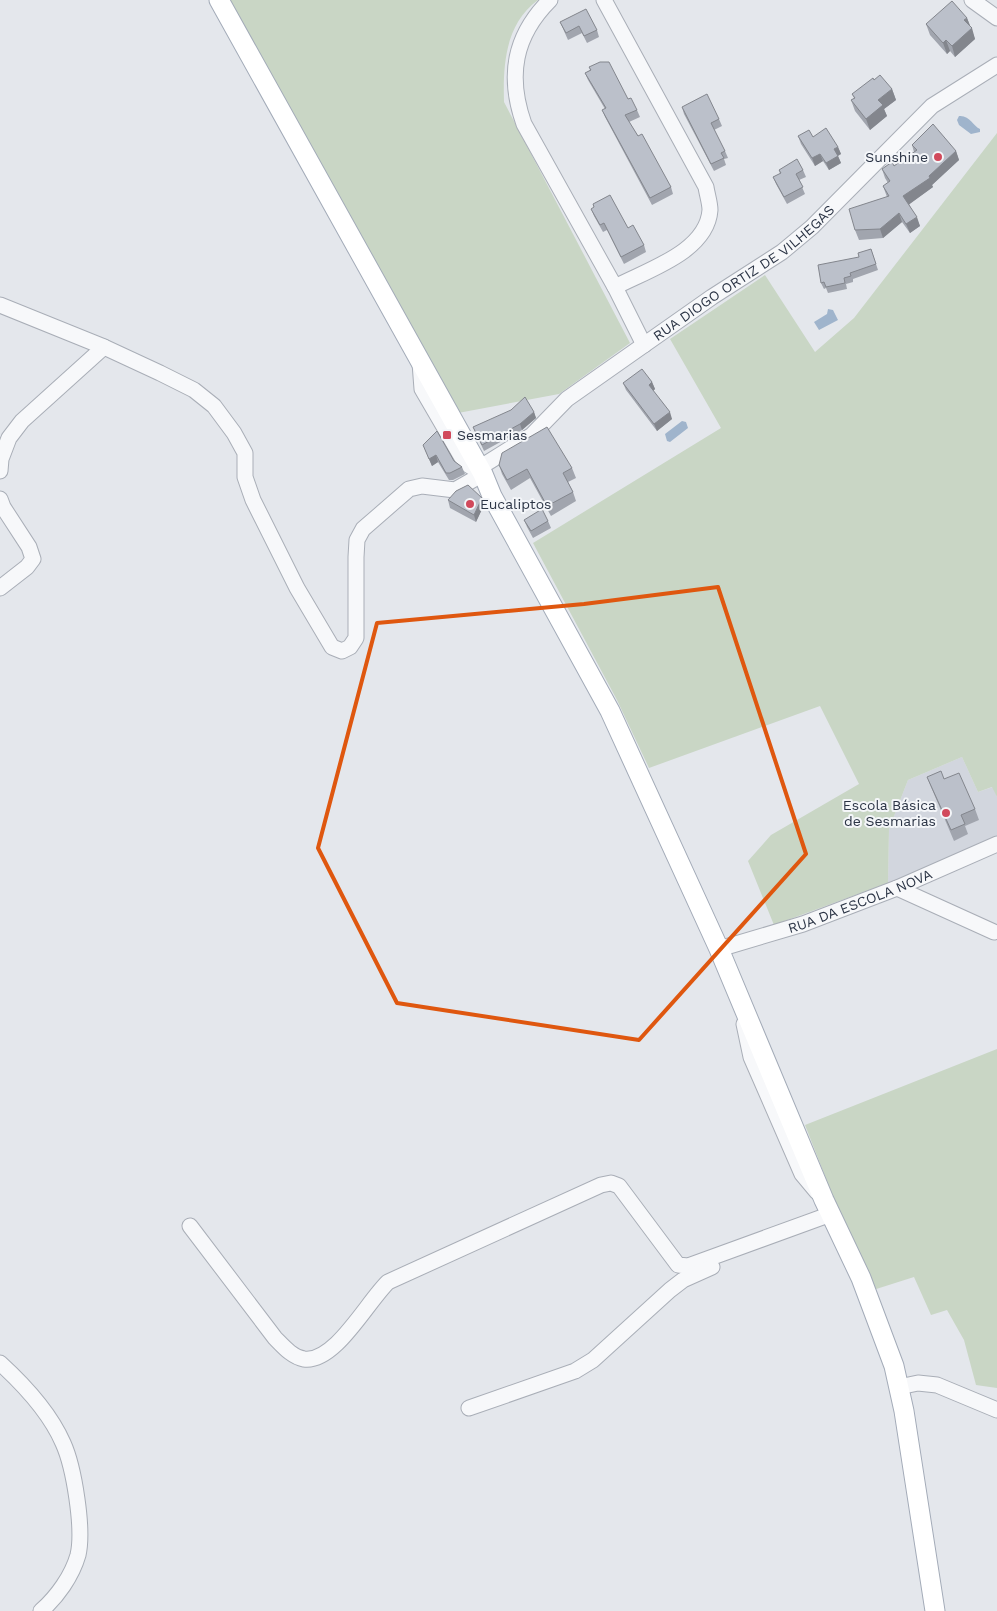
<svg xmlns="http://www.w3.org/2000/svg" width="997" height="1611" font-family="'Work Sans',sans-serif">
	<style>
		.built { fill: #d2d6de }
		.green { fill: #c9d6c5 }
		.water { fill: #9fb4cc }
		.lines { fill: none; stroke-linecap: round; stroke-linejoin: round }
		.minor-casing { stroke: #a9aeb7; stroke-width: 17 }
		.major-casing { stroke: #a3abb8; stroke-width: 21 }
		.minor { stroke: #f7f8fa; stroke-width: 15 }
		.major { stroke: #fff; stroke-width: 19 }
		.wall { fill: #a1a5ae }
		.shaded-wall { fill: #83868d }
		.building { fill: #bbc0ca; stroke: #83868d }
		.marked { fill: none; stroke: #df570f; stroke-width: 4; stroke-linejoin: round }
		.poi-dot { fill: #d1495b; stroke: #f4f6f9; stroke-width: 2 }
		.labels { text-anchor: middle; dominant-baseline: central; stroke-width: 4; stroke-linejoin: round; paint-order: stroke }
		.poi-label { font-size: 14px; fill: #2b3445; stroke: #f4f6f9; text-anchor: end }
		.street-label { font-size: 14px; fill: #2b3445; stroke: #f4f6f9 }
	</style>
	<rect width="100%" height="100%" fill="#e4e7ec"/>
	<path class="built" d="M962,757L978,792L993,787L997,797V840L888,883L889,829L908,780Z"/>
	<path class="green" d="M223,0H538C505,24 503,65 504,102L630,343L559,394L458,413Z
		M997,133V797L992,787L978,792L962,757L908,780L889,829L888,883L774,925L748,861L771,835L859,784L820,706L649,768L617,700L533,543L721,428L670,339L765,275L815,352L854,318Z
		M997,1049V1388L976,1385L964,1340L947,1310L931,1315L914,1277L870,1291L805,1125Z"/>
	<path class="water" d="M959,116C970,115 973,126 980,129V132L971,134L959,125L957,120Z
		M828,309L833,310L838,320L819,330L814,322L827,314Z
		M682,421L686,422L688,428L670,442L667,441L665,434Z"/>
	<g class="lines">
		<g class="minor-casing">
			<g id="minor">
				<path d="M550,0C514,36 507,76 524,124L615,287L644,345"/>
				<path d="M604,0L706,187C707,194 710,203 710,210C707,252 647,270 615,287"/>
				<path d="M972,0L997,18"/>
				<path d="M0,305L104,347L160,373L194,390L214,406L234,433L245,453V477L253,500L297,588L332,647L342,651L350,647L356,638V557L357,540L363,529L409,489L422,486L455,490L483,474"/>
				<path d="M420,363L422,389L465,463L483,474"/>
				<path id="s1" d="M479,468L532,435L567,399L712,297L782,252L812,227L932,106L997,65"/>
				<path d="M0,471L1,459L9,438L22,421L104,347"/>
				<path d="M0,499L3,507L29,547L33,559L27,567L0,588"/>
				<path d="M897,888L994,932"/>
				<path id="s2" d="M719,949L803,924L897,888L997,844"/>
				<path d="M744,1024L751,1057L802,1174L817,1192"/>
				<path d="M190,1226L275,1338C283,1346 292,1357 304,1359C335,1363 367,1302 388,1282L601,1185L611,1183L619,1186L678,1265L688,1266L831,1214"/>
				<path d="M0,1363C23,1384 50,1413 63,1443C74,1467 84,1529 78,1555C72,1576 57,1597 41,1611"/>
				<path d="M899,1387L918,1383L937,1385L997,1410"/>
				<path d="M469,1408L575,1371L593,1360L670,1290L683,1280L712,1267"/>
			</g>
		</g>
		<g class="major-casing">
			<path id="major" d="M219,0L483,474L492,496L610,711L719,949L824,1200L861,1278L894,1366L904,1411L935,1611"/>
		</g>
		<use href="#minor" class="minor"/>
		<use href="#major" class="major"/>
	</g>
	<path class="wall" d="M967,18L975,39L955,57L950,51L947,54L930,35L926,24Z
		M560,22L597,30L599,37L587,43L582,33L568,40Z
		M589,67L628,99L637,110L640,117L629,122L671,187L673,194L652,205L605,117L602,110L605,109L588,80L585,73L590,70Z
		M874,80L892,89L896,100L884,109L887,116L870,130L855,111L851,100L854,98L852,94Z
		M682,107L719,119L722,126L714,130L725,151L728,158L724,159L726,165L714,171L684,114Z
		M798,136L813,137L838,147L841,154L838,156L841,163L829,170L823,161L815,166L801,144Z
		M912,145L956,151L959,160L932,185L933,187L909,204L920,226L910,233L902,222L883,238L859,240L855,230L887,197L883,186L888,183L885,178L882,169L894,166L914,152Z
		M779,170H803L806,177L799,180L805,194L787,204L776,184L773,177L780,174Z
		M591,209L628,228L644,245L646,252L624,264L607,230L603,232L594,216Z
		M871,249L878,270L853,279V282L846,284L847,289L828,293L826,288L824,289L821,283Z
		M652,382L655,389L653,391L672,419L657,431L626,390L623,383Z
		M534,412L536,418L522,430L484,451L473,427Z
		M423,445L454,461L462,467L465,474L453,480H449L438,462L432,466Z
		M499,465L572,468L576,478L568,482L573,492L576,501L551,516L530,478L511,490L502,474Z
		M448,500L484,505L476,522L450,508Z
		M524,520L548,521L551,528L533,538L527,527Z
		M927,777L944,779L975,809L979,820L965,826L968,834L954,841L931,787Z"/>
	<path class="shaded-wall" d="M967,18L971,28L964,20Z
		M972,28L975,39L955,57L952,46Z
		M946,40L950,51L947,54L943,43Z
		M892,89L896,100L884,109L887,116L870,130L866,119L878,100Z
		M838,147L841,154L837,156L834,149Z
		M956,151L959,160L932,185L933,187L907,206L903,196L929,176Z
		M820,154L823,161L815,166L812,158Z
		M838,156L841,163L829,170L826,163Z
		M899,213L902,222L883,238L880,229Z
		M917,217L920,226L910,233L906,224Z
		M652,382L655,389L652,392L649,385Z
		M534,412L536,418L522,430L520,424Z
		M670,412L672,419L657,431L654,424Z
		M436,455L438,462L432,466L429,459Z
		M482,498L484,505L476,522L474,515Z"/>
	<path class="building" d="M952,1L967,18L964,20L972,28L952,46L946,40L943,43L926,24Z
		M586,9L597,30L584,36L579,26L566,33L560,22Z
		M600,62H609L628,99L631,98L637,110L625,115L638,136L642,134L671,187L650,198L602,110L606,108L585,73L591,70L589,67Z
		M880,75L892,89L878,100L883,105L866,119L851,100L855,98L852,94L873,78L874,80Z
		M707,94L719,119L711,123L725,151L721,153L724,158L711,164L682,107Z
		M933,124L956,151L929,176L930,178L903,196L917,217L906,224L899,213L880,229L855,230L849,209L889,196L883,186L890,181L882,169L892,162L894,166L917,150L912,145Z
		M826,128L838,147L834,149L838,156L826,163L820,154L812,158L798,136L809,130L813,137Z
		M797,159L803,170L796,174L803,187L784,197L773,177L781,173L779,170Z
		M610,195L628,228L633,225L644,245L621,257L604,223L600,225L591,209L594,207L593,204Z
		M871,249L876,264L850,273L851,276L844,278L845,283L826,287L824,282L821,283L818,265L859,257L858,253Z
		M642,369L652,382L649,385L670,412L654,424L623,383Z
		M525,397L534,412L520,424L482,445L473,427L511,410Z
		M547,427L572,468L563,473L573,492L547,506L527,469L507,480L499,465L502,453Z
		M437,431L454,461L462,467L450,473H446L436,455L429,459L423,445Z
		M468,485L482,498L474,515L448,500L456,491Z
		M542,509L548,521L531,531L524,520Z
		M941,771L944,779L959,773L975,809L961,815L965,824L951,830L927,777Z"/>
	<path class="marked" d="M718,587L806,854L639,1040L397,1003L318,848L377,623L584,604Z"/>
	<g class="poi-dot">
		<circle cx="938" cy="157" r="5"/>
		<rect x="442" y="430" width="10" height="10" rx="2.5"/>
		<circle cx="470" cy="504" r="5"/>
		<circle cx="946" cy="813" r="5"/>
	</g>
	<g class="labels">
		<g class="poi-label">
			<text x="928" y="157">Sunshine</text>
			<text x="457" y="435" text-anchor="start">Sesmarias</text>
			<text x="480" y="504" text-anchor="start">Eucaliptos</text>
			<text x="936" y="805">Escola Básica<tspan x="936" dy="16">de Sesmarias</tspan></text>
		</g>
		<g class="street-label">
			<text stroke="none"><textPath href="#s1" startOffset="330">RUA DIOGO ORTIZ DE VILHEGAS</textPath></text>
			<text stroke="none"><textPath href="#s2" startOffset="149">RUA DA ESCOLA NOVA</textPath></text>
		</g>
	</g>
</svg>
